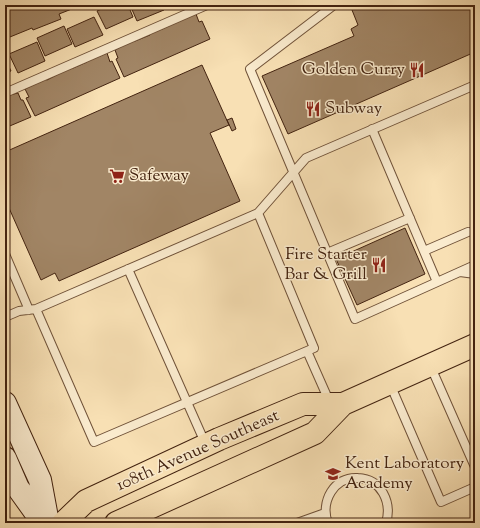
<svg xmlns="http://www.w3.org/2000/svg" width="480" height="528" font-family="'Sorts Mill Goudy',serif">
	<style>
		.building { fill: #a18565; stroke: #432310 }
		.lines { fill: none; stroke-linecap: round; stroke-linejoin: round }
		.service-casing { stroke: #705239; stroke-width: 10 }
		.secondary-casing { stroke: #432310; stroke-width: 24 }
		.primary-casing { stroke: #432310; stroke-width: 24 }
		.service { stroke: #faebce; stroke-width: 8 }
		.secondary { stroke: #faebce; stroke-width: 22 }
		.primary { stroke: #f8e0b4; stroke-width: 22 }
		.labels { text-anchor: middle; dominant-baseline: central; stroke-width: 3; stroke-linejoin: round; paint-order: stroke }
		.poi-label { font-size: 17px; fill: #432310; stroke: #faebce; text-anchor: start }
		.street-label { font-size: 17px; fill: #432310; stroke: #faebce }
	</style>
	<rect width="100%" height="100%" fill="#f8e0b4"/>
	<filter id="stains"><feTurbulence type="fractalNoise" baseFrequency=".005" numOctaves="4"/><feColorMatrix values="0 0 0 0 .2 0 0 0 0 .09 0 0 0 0 .02 0 0 0 .5 -.17"/></filter>
	<radialGradient id="worn" r=".72"><stop offset=".6" stop-color="#630" stop-opacity="0"/><stop offset="1" stop-color="#630" stop-opacity=".3"/></radialGradient>
	<path class="building" d="M14,5H82L59,14L61,19L33,30L32,28L5,39V9Z
		M110,5H128L133,17L106,29L97,11Z
		M130,5H162L164,10L137,21Z
		M350,5H475V52L288,134L262,76L354,36L351,29L358,25Z
		M196,14L199,22L202,21L210,39L124,77L116,59L118,58L115,50L135,39V41L150,35L148,34L162,28V29L188,16L189,17Z
		M94,17L103,35L75,47L67,29Z
		M64,26L72,44L45,56L37,38Z
		M37,42L45,61L18,73L9,54Z
		M107,53L110,62L112,61L120,78L35,116L26,98L29,97L25,89L45,79L47,80L72,67L73,68L87,62L85,61L98,55L100,56Z
		M5,58L11,71L5,73Z
		M202,65L229,125L210,133L240,201L59,281L55,273L41,280L5,199V152Z
		M18,93L21,100H23L31,117L5,128V96Z
		M232,118L236,129L232,131L227,120Z
		M405,228L425,274L357,305L336,259Z"/>
	<g class="lines">
		<g class="service-casing">
			<path id="service" d="M334,5L250,69L355,319L475,265
				M5,93L207,5
				M372,129L437,282
				M424,251L468,232
				M327,253L410,218
				M5,254L29,310
				M128,269L206,445
				M460,272L475,274
				M36,309L94,442L314,348L258,213
				M5,317L19,311L36,309L258,213L306,158L475,85
				M307,351L330,403
				M430,365L475,467
				M390,384L441,502L475,487
				M297,523L325,513
				M328,523C320,502 334,476 358,478C382,479 392,503 386,523"/>
		</g>
		<g class="secondary-casing">
			<path id="secondary" d="M5,403L40,480L48,523
				M5,458L18,488L43,523"/>
		</g>
		<g class="primary-casing">
			<path id="primary" d="M63,523L86,501L219,439L303,404H343
				M116,523L315,433L343,404L475,345"/>
		</g>
		<use href="#service" class="service"/>
		<use href="#secondary" class="secondary"/>
		<use href="#primary" class="primary"/>
	</g>
	<defs>
		<g id="restaurant-bare" transform="scale(1.2)"><path d="M-5-6h1v4h1v-4h1v4h1v-4h1v5L-1.5 .5V6h-2V.5L-5-1ZM5-6V6H3V1.5H1.5Q1.5-4 5-6Z" fill="#8f2418" stroke="#faebce" stroke-width="2.5" paint-order="stroke"/></g>
		<g id="supermarket-bare" transform="scale(1.2)"><path d="M-6-5.5h2.5l.6 2H6L4.5 2H-2.5L-4.4-4H-6ZM-1.5 3.2a1.3 1.3 0 1 0 .1 0ZM3 3.2a1.3 1.3 0 1 0 .1 0Z" fill="#8f2418" stroke="#faebce" stroke-width="2.5" paint-order="stroke"/></g>
		<g id="school-bare" transform="scale(1.2)"><path d="M0-5L7-2L0 1L-7-2ZM-4 1L0 2.5L4 1V4Q0 6-4 4Z" fill="#8f2418" stroke="#faebce" stroke-width="2.5" paint-order="stroke"/></g>
	</defs>
	<g fill-rule="evenodd">
		<use href="#restaurant-bare" x="417" y="70"/>
		<use href="#restaurant-bare" x="313" y="109"/>
		<use href="#supermarket-bare" x="117" y="176"/>
		<use href="#restaurant-bare" x="379" y="265"/>
		<use href="#school-bare" x="333" y="474"/>
	</g>
	<g class="labels">
		<g class="poi-label">
			<text x="405" y="70" text-anchor="end">Golden Curry</text>
			<text x="325" y="109">Subway</text>
			<text x="129" y="176">Safeway</text>
			<text x="367" y="255" text-anchor="end">Fire Starter<tspan x="367" dy="20">Bar &amp; Grill</tspan></text>
			<text x="345" y="464">Kent Laboratory<tspan x="345" dy="20">Academy</tspan></text>
		</g>
		<g class="street-label">
			<text transform="translate(198 451) rotate(-24)">108th Avenue Southeast</text>
		</g>
	</g>
	<rect width="480" height="528" fill="none" stroke="#f8e0b4" stroke-width="20"/>
	<rect x="6" y="6" width="468" height="516" fill="none" stroke="#432310" stroke-width="2"/>
	<rect x="10" y="10" width="460" height="508" fill="none" stroke="#432310"/>
	<rect width="100%" height="100%" filter="url(#stains)"/>
	<rect width="100%" height="100%" fill="url(#worn)"/>
</svg>
